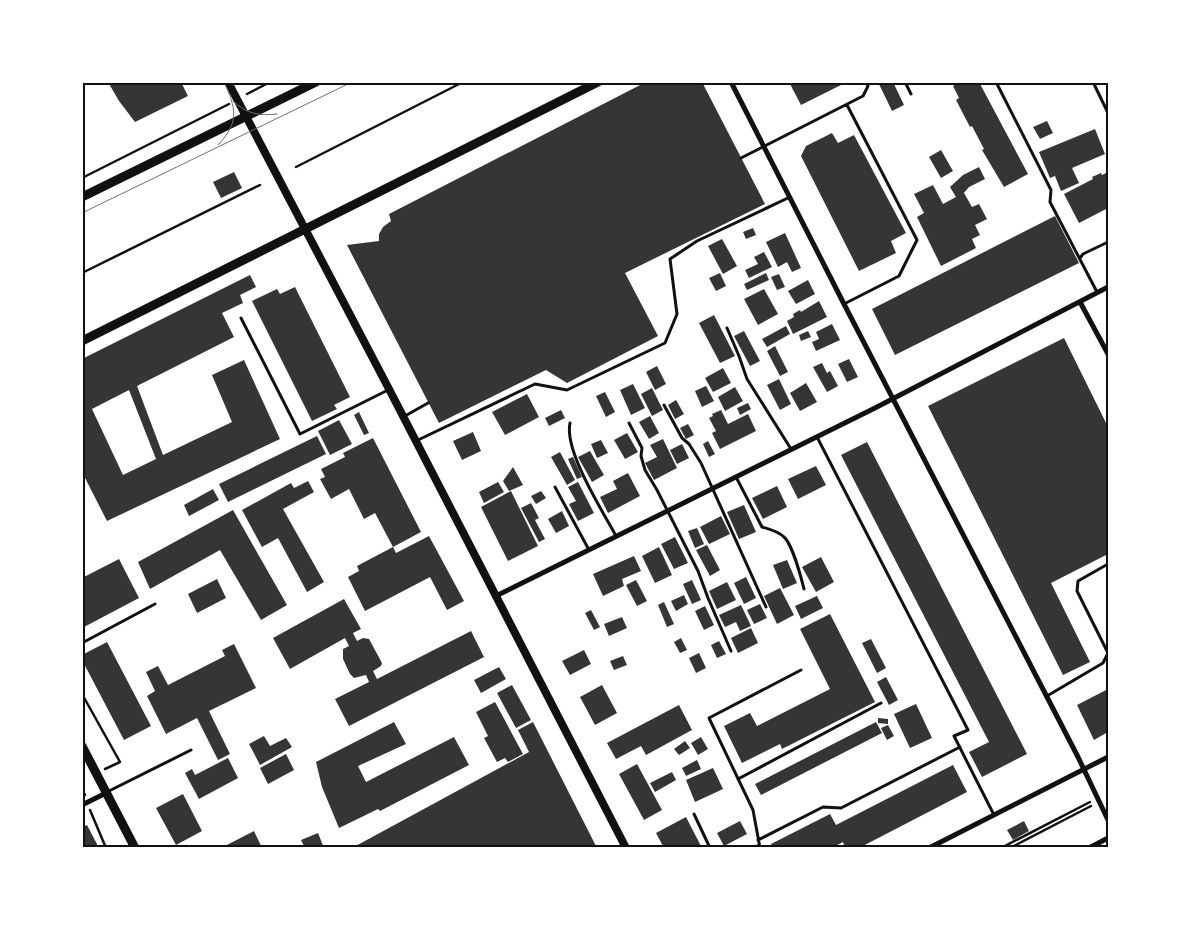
<svg xmlns="http://www.w3.org/2000/svg" width="1191" height="930" font-family="Lato,sans-serif">
	<style>
		.building { fill: #353535; fill-rule: evenodd }
		.lines { fill: none; stroke-linecap: round; stroke-linejoin: round }
		.path { stroke: #111; stroke-width: 2.5 }
		.service { stroke: #111; stroke-width: 3 }
		.minor { stroke: #111; stroke-width: 5 }
		.tertiary { stroke: #111; stroke-width: 8 }
		.secondary { stroke: #111; stroke-width: 9 }
		.tram { stroke: #707070; stroke-width: 1 }
		.neatline { fill: none; stroke: #111; stroke-width: 2 }
	</style>
	<rect width="100%" height="100%" fill="#fff"/>
	<path class="building" d="M108,82H181L188,96L135,122L119,101Z
		M646,82H702L765,204L625,273L658,336L567,383L546,370L439,423L347,245L379,241V234L383,227L391,221L389,214Z
		M789,82H847L801,105Z
		M878,82H893L904,105L892,111Z
		M959,82H979L1028,174L1004,187L982,150L984,149L972,126L970,127L956,100L959,98L953,86Z
		M1047,121L1053,133L1040,139L1033,127Z
		M1095,129L1105,154L1072,168L1079,183L1061,191L1055,176L1062,173L1050,178L1039,152Z
		M832,133L838,143L854,135L906,233L891,241L896,253L859,271L801,156L806,146Z
		M941,150L953,171L941,178L929,157Z
		M979,167L985,179L969,187L963,194L964,193L972,207L979,204L987,219L975,225L980,235L972,239L976,248L941,266L917,217L924,213L914,194L933,185L943,204L956,197L950,187L963,175Z
		M234,172L242,188L221,198L213,182Z
		M1108,172V208L1079,223L1064,194L1093,179L1092,177L1101,173L1102,175Z
		M1055,216L1079,263L895,355L872,309Z
		M753,228L756,235L746,239L743,232Z
		M785,233L801,268L792,272L787,262L778,267L766,242Z
		M722,239L737,266L723,274L708,246Z
		M764,252L772,267L749,278L745,270L758,264L754,257Z
		M720,273L726,286L716,291L709,278Z
		M766,273L769,280L747,290L744,284Z
		M779,274L785,287L777,290L771,277Z
		M250,275L256,287L240,295L243,303L222,313L234,337L137,386L163,455L232,422L212,375L244,360L280,439L107,521L82,472V359ZM129,390L156,459L123,475L92,409Z
		M808,280L815,294L796,304L788,291Z
		M295,287L350,397L334,405L337,409L312,421L252,301L277,289L280,294Z
		M764,289L778,314L758,325L744,299Z
		M819,301L827,317L793,334L787,321L794,317L793,314L800,310L801,312Z
		M714,315L735,356L720,363L699,323Z
		M832,324L840,340L816,351L812,342L819,339L816,332Z
		M786,326L790,334L767,347L762,339Z
		M744,331L760,361L750,366L734,336Z
		M808,331L811,337L801,341L799,335Z
		M1064,338L1108,427V554L1051,583L1090,662L1063,675L928,406Z
		M775,346L788,372L780,376L767,351Z
		M849,359L858,377L847,382L838,364Z
		M822,363L827,373L830,371L838,386L827,392L813,367Z
		M657,366L666,384L655,390L646,372Z
		M723,368L731,383L713,392L705,378Z
		M779,379L791,404L780,410L767,385Z
		M806,383L817,402L800,411L790,393Z
		M633,384L645,408L631,415L620,390Z
		M706,386L714,401L702,407L695,391Z
		M735,387L743,401L725,411L718,397Z
		M652,388L663,410L652,416L641,394Z
		M605,392L615,412L606,417L596,396Z
		M527,394L539,417L505,435L492,412Z
		M676,400L684,414L675,419L668,405Z
		M748,403L751,409L740,415L737,408Z
		M561,410L565,418L549,426L545,418Z
		M721,410L728,424L748,414L756,431L720,449L712,433L716,431L709,418L713,416L712,414Z
		M359,412L369,433L364,435L354,415Z
		M650,416L659,433L649,439L639,422Z
		M339,420L352,444L330,455L318,431Z
		M688,424L694,435L686,439L680,428Z
		M473,432L481,451L462,460L453,441Z
		M627,433L638,452L625,459L614,440Z
		M317,436L326,454L228,502L219,484Z
		M373,438L421,532L393,547L375,513L364,519L349,489L331,499L320,479L325,477L321,469L345,457L343,453Z
		M663,439L677,468L654,480L645,463L657,457L650,445Z
		M601,440L608,453L597,458L591,444Z
		M708,441L715,454L709,457L703,444Z
		M867,442L1027,754L982,777L969,752L989,742L841,455Z
		M682,444L689,458L677,464L670,450Z
		M590,451L604,475L592,482L578,457Z
		M560,452L575,480L567,485L551,457Z
		M573,457L582,477L577,479L568,459Z
		M816,466L826,485L798,499L788,479Z
		M513,467L523,485L509,491L503,481Z
		M628,473L640,496L608,513L600,497L617,489L613,481Z
		M308,481L314,492L283,509L324,582L307,592L278,538L262,547L242,510L291,483L294,488Z
		M498,482L504,492L484,503L479,492Z
		M578,482L594,513L578,521L569,504L576,501L568,487Z
		M777,486L787,507L763,519L752,498Z
		M213,489L219,500L189,516L184,505Z
		M511,491L538,546L508,561L481,507Z
		M541,491L546,498L536,504L531,496Z
		M531,503L539,518L535,520L545,539L539,542L521,508Z
		M744,505L756,532L739,539L727,512Z
		M233,510L287,605L261,620L220,550L150,589L138,562Z
		M562,511L569,526L556,533L548,519Z
		M721,516L730,534L709,544L700,527Z
		M697,528L704,544L695,548L688,531Z
		M429,536L464,601L447,610L430,577L365,611L348,577L359,571L357,566L393,547L396,553Z
		M675,537L688,563L674,569L661,544Z
		M707,545L720,570L710,576L696,550Z
		M659,547L672,575L655,583L642,556Z
		M634,556L641,571L622,579L624,586L603,596L593,574Z
		M821,557L834,582L816,592L802,567Z
		M119,559L139,598L84,627L82,623V578Z
		M787,560L797,583L783,589L773,565Z
		M746,577L756,598L744,604L734,583Z
		M217,579L226,598L197,613L188,594Z
		M636,580L647,601L637,606L626,585Z
		M692,580L701,600L692,604L683,584Z
		M727,582L736,600L717,609L709,591Z
		M780,588L794,615L777,624L764,596Z
		M684,595L688,604L676,611L671,601Z
		M817,596L823,608L801,619L795,606Z
		M344,599L361,629L353,633L357,641L363,638L369,639L382,663L381,666L373,671L377,679L471,631L484,657L349,726L335,699L369,682L366,675L354,678L350,674L343,659V649L349,646L345,638L290,669L273,638Z
		M664,602L674,624L667,627L658,605Z
		M760,604L767,618L754,624L747,610Z
		M741,605L751,626L740,631L736,622L725,627L719,615Z
		M705,606L714,625L704,630L695,611Z
		M591,610L600,627L594,630L585,613Z
		M830,614L875,702L782,749L780,744L742,763L724,726L750,713L757,726L830,689L800,629Z
		M622,617L627,628L609,636L604,624Z
		M751,628L758,643L738,653L731,638Z
		M681,638L687,650L680,653L674,642Z
		M871,639L886,668L877,673L862,643Z
		M719,641L726,654L717,658L711,645Z
		M107,642L151,726L124,740L82,660V655Z
		M234,644L256,688L209,711L230,754L218,760L197,718L166,734L147,696L155,691L146,672L158,666L168,685L225,656L222,650Z
		M584,650L591,664L570,675L562,661Z
		M699,653L706,668L696,673L689,658Z
		M623,656L627,665L614,670L610,661Z
		M499,667L506,679L481,693L474,680Z
		M886,677L898,700L889,705L877,682Z
		M512,685L531,720L516,728L497,693Z
		M602,685L617,713L595,725L580,697Z
		M1108,689V732L1094,740L1077,705Z
		M495,702L523,754L508,762L505,758L497,762L484,738L488,736L476,712Z
		M916,704L932,738L910,748L894,714Z
		M679,705L692,730L646,755L641,746L616,759L607,743Z
		M878,718L888,719V724L878,723Z
		M394,722L406,744L358,766L366,782L454,737L469,765L380,811L378,809L339,828L322,787L316,762Z
		M533,722L597,848H352L529,752L518,730Z
		M876,722L882,733L761,795L755,784Z
		M888,725L894,736L887,740L881,728Z
		M264,736L270,746L286,738L292,747L260,765L249,744Z
		M701,737L708,749L698,755L691,743Z
		M685,741L690,748L679,755L674,749Z
		M286,754L294,770L268,784L260,768Z
		M228,758L238,778L199,799L185,773L192,769L195,775Z
		M697,760L701,769L686,776L682,768Z
		M637,764L662,810L644,820L619,774Z
		M953,765L967,792L859,848H845L843,842L832,848H773L771,844L830,814L836,825Z
		M713,768L723,789L695,802L686,780Z
		M672,772L676,780L655,792L650,783Z
		M183,794L202,831L176,845L156,808Z
		M686,817L702,848H664L656,833Z
		M740,821L747,834L724,846L717,833Z
		M1024,821L1029,831L1013,840L1007,830Z
		M87,825L99,848H82V827Z
		M254,831L262,848H221Z
		M318,833L324,848H305L301,840Z"/>
	<g class="lines">
		<path class="path" d="M247,94L270,82
			M296,167L463,82
			M82,178L229,104
			M82,273L260,185
			M82,694L120,762L105,769
			M82,789L85,795
			M90,810L106,848
			M1001,848L1090,802
			M1010,848L1091,806"/>
		<path class="service" d="M905,82L911,94
			M996,82L1051,190L1050,202L1097,292
			M1093,82L1108,113
			M741,158L863,96L868,86L866,82
			M1080,258L1083,254L1108,242
			M844,304L899,276L917,240L847,105
			M241,318L300,434L388,390
			M727,328L739,356L747,379L791,449
			M664,405L682,438L689,444L701,463L766,607
			M405,416L428,403
			M570,423C564,451 602,510 616,536
			M629,423L642,448L641,456L645,470L657,490L698,571L708,598L731,651
			M817,437L968,730L954,736L994,815
			M416,441L535,384L567,390L665,343L677,314L670,259L697,241L790,197
			M736,477L762,527C769,529 778,531 784,537C792,544 801,577 804,589
			M555,487L589,550
			M82,643L155,604
			M1047,696L1103,663L1108,653L1077,591L1078,581L1108,564
			M738,779L881,703
			M107,792L191,750
			M694,814L710,848
			M758,840L823,807L841,808L960,747
			M754,848L759,845
			M760,848L753,810L709,718L801,670"/>
		<path class="minor" d="M731,82L844,304L1078,757L1108,820
			M1080,302L1108,354
			M496,596L875,408L1108,287
			M82,805L106,793
			M929,848L1108,757
			M1089,848L1108,838"/>
		<path class="tertiary" d="M228,82L389,389L626,848"/>
		<path class="secondary" d="M82,197L316,82
			M82,341L598,82
			M82,746L135,848"/>
		<path class="tram" d="M233,101C247,114 259,116 277,114
			M218,145C240,122 236,108 224,82
			M82,213L352,82"/>
	</g>
	<rect width="1191" height="930" fill="none" stroke="#ffffff" stroke-width="168"/>
	<rect x="84" y="84" width="1023" height="762" class="neatline"/>
</svg>
